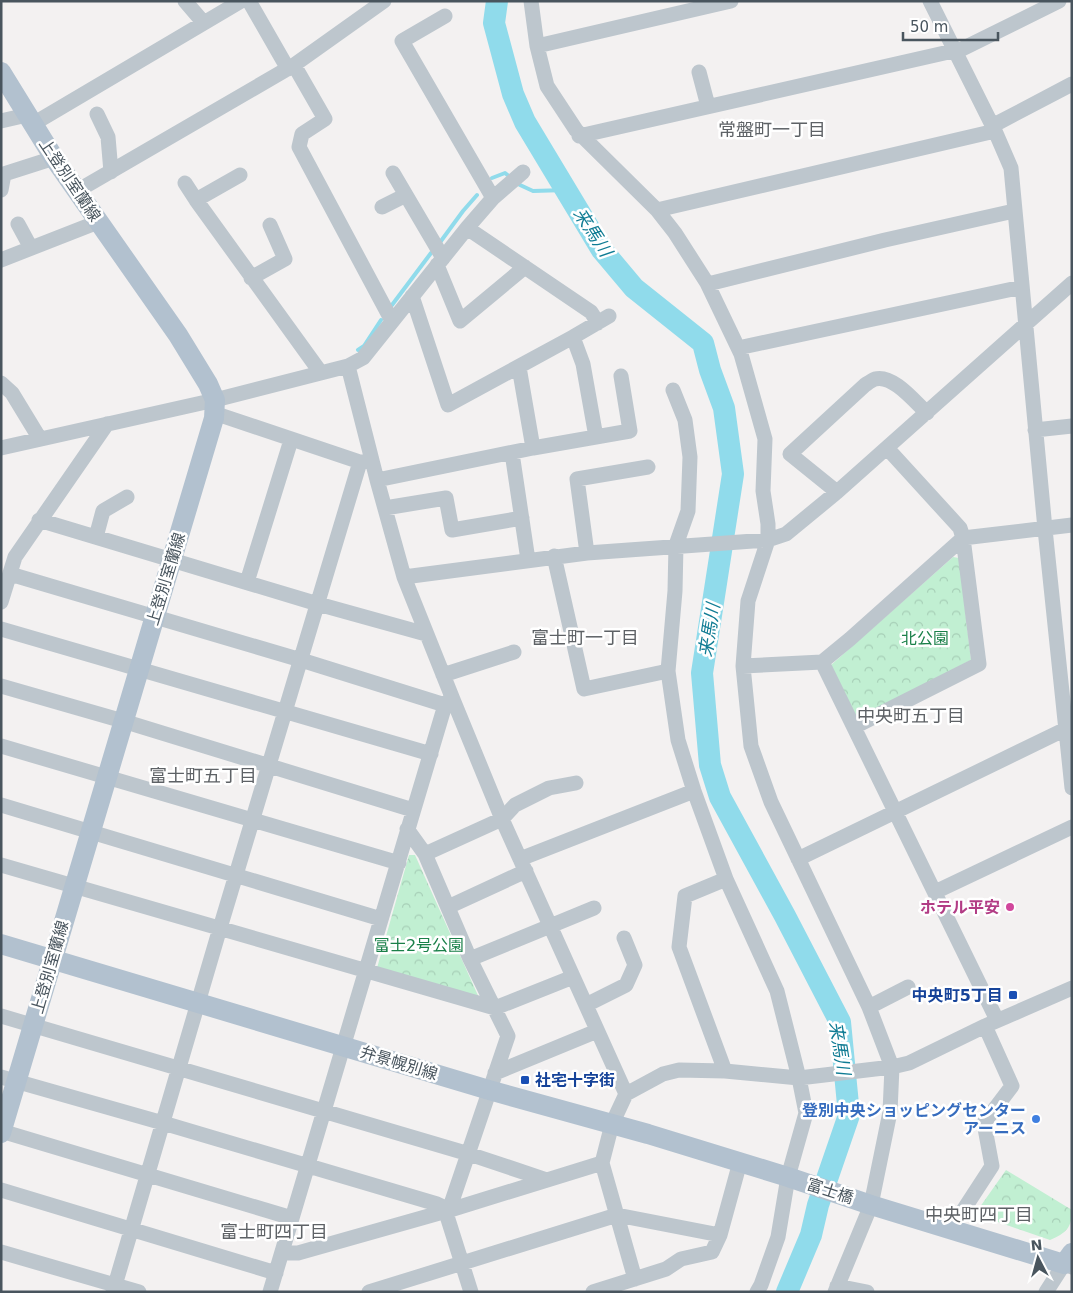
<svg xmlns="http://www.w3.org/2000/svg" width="1073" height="1293" font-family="'DejaVu Sans','Noto Sans JP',sans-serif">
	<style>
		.park { fill: url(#park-crowns) }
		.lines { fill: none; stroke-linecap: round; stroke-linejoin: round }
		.stream { stroke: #90dbeb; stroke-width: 4 }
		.river { stroke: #90dbeb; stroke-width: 22 }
		.minor { stroke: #bdc6cd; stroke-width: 15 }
		.major { stroke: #b2c1cf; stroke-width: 20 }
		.hotel-dot { fill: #d1479c; stroke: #fff; stroke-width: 2 }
		.transit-dot { fill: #1a4fb4; stroke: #fff; stroke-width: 2 }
		.shop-dot { fill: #3f7fe0; stroke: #fff; stroke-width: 2 }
		.labels { text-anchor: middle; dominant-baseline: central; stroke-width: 5; stroke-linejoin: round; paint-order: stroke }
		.street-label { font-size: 16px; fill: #49555e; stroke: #fff }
		.park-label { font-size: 16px; fill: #1a8049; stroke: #fff }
		.hotel-label { font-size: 16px; font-weight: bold; fill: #b23c85; stroke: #fff; text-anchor: end }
		.transit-label { font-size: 16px; font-weight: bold; fill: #164399; stroke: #fff; text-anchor: end }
		.shop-label { font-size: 16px; font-weight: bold; fill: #366cbe; stroke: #fff; text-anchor: end }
		.neighbourhood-label { font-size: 18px; fill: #5e6266; stroke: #fff }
		.water-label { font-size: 18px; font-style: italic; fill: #107c94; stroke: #fff }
	</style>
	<defs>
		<pattern id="park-crowns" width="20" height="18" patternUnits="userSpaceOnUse" patternTransform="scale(1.25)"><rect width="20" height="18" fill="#c1efd2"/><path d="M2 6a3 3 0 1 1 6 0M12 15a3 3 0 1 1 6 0" fill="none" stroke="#a7cfb7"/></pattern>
	</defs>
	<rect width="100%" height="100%" fill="#f3f1f1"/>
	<path class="park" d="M953,557L959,558L971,660L860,718L856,716L831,665Z
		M409,855H415L480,1000L377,968Z
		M1006,1170L1072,1210C1072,1228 1066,1233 1050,1240L975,1214Z"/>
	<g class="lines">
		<path class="stream" d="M492,178L505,173L510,177
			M520,185L533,191L566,190
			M441,241L463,211L477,195
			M392,305L431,253
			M358,350L364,346L381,320"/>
		<path class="river" d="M497,1L494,23L513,94L525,122L602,250L634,288L703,343L710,370L724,408L733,474L702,673L710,765L720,797L785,916L840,1022L849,1115L818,1205L811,1235L787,1292"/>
		<path class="minor" d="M185,1L203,22
			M249,1L288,69
			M531,1L537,46L547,86L576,130L657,210L675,233L707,283L741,354L765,439L763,491L768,524V540L748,601L743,666L751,746L771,802L869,1007L892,1067L890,1112L871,1205L835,1292
			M930,1L995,131L1011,168L1045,529L1072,788
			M445,16L402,41L493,198
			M537,46L731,1
			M294,65L325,119L302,134L299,147L392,321
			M699,72L708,106
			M97,114L108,137L111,172
			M1,121L27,115
			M33,124L241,1
			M992,126L1072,84
			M579,136L962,49L1059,1
			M393,173L443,258
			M240,175L196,200L321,373
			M185,183L196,200
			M1,190L4,174L54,158
			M77,191L294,65L384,1
			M382,207L406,195
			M657,210L995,131
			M18,224L31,248
			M467,228L591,312L598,323
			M1,260L98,222
			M437,265L460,321L525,267
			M251,278L285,259L270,225
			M708,284L885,240L1014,211
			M412,296L448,405L573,337L609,316
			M573,337L583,364L596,437
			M738,348L1022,287
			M348,366L363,358L467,228L493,198L523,172
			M519,367L533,448
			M1,383L12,393L40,439
			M214,413L360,462L368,461
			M1035,430L1072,426
			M1,448L215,400L348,366L377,480L404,577L587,553L768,540L786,534L837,492L1072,283
			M512,453L528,560
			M377,480L533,448L630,431L621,376
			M837,492L790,454L865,385C868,383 872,380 875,379C893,374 915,402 927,413
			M385,508L446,498L452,530L522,518
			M39,520L318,604L426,634
			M96,537L103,511L127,497
			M587,553L577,479L648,467
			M554,556L584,689L668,671L675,591L676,545L688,511L690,457L685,420L673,390
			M10,574L301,660L445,705
			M247,582L291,440
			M1,602L15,557L107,424
			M1,629L431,754
			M822,662L997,1020
			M743,666L822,662L850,639L963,538L1072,525
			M668,671L678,740L694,791L726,879L777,991L799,1078L806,1113L788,1177L778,1237L761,1285L757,1292
			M443,675L514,652
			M1,686L123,721L413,810
			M452,697L502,819L626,1094
			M854,727L979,664L963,538L960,528L887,448
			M1,746L399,863
			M1,805L381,919
			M407,829L425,854L470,959L508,1036L447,1216L471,1292
			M425,854L502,819L515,805L549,788L576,783
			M520,859L694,791
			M798,859L1072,726
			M1,865L495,1008L573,977
			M935,892L1072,827
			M448,907L526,871
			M470,959L594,908
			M586,1005L626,985L635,965L624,938
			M869,1007L908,987
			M1,1016L469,1154L547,1180
			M725,1071L679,947L685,896L726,879
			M495,1073L597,1031
			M1,1077L163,1123L437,1204L450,1210
			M1,1131L292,1218
			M1,1190L276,1273
			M951,1229L992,1166L984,1123L1012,1086L985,1026
			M1,1252L139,1292
			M282,1253H298L450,1210L602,1163
			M635,1279L602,1163L612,1124L626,1094L663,1074L679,1070L725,1071L799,1078L892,1067L909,1063L985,1026L1072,988
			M837,1286L867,1292
			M113,1292L220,928L360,462
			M270,1292L445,705L452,697L404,577
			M369,1292L617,1215L720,1235
			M593,1292L666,1269L681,1259L712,1252L720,1235L740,1162
			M1046,1292L1064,1264L1072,1267"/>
		<path class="major" d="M1,72L54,158L178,335L208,384L215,400L214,418L1,1133
			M1,944L489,1090L648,1134L788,1177L871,1205L1064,1264L1072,1253"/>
	</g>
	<circle class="hotel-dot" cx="1010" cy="907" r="5"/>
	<g class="transit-dot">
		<rect x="1008" y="990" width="10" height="10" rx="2.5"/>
		<rect x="520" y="1075" width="10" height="10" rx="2.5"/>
	</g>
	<circle class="shop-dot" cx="1036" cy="1119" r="5"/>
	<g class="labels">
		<g class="street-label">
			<text transform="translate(70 180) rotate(56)">上登別室蘭線</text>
			<text transform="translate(166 579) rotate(-73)">上登別室蘭線</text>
			<text transform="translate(50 967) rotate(-74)">上登別室蘭線</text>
			<text transform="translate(399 1063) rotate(17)">弁景幌別線</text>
			<text transform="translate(830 1191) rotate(18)">富士橋</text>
		</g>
		<g class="park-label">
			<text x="925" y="638">北公園</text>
			<text x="419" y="945">富士2号公園</text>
		</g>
		<g class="hotel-label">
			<text x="1000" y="907">ホテル平安</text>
		</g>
		<g class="transit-label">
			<text x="1003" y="995">中央町5丁目</text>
			<text x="535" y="1080" text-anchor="start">社宅十字街</text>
		</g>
		<g class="shop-label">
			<text x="1026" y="1110">登別中央ショッピングセンター<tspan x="1026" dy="18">アーニス</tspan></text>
		</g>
		<g class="neighbourhood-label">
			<text x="772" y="129">常盤町一丁目</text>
			<text x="585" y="637">富士町一丁目</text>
			<text x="911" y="715">中央町五丁目</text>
			<text x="203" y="775">富士町五丁目</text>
			<text x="979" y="1214">中央町四丁目</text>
			<text x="274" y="1231">富士町四丁目</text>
		</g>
		<g class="water-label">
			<text transform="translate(593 232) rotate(57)">来馬川</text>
			<text transform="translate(709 630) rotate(-81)">来馬川</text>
			<text transform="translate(840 1048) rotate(81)">来馬川</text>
		</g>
	</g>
	<rect width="1073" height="1293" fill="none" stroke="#49555e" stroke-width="5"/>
	<g transform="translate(1038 1258) rotate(354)" stroke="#ffffff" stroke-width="4" paint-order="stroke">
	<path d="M0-4L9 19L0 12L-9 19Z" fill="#49555e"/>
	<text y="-8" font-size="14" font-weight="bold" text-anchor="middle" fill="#49555e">N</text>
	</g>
	<path d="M903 32v8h95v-8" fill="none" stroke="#49555e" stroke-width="2.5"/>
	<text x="910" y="32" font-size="15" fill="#49555e" stroke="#ffffff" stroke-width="4" paint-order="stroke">50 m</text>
</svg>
